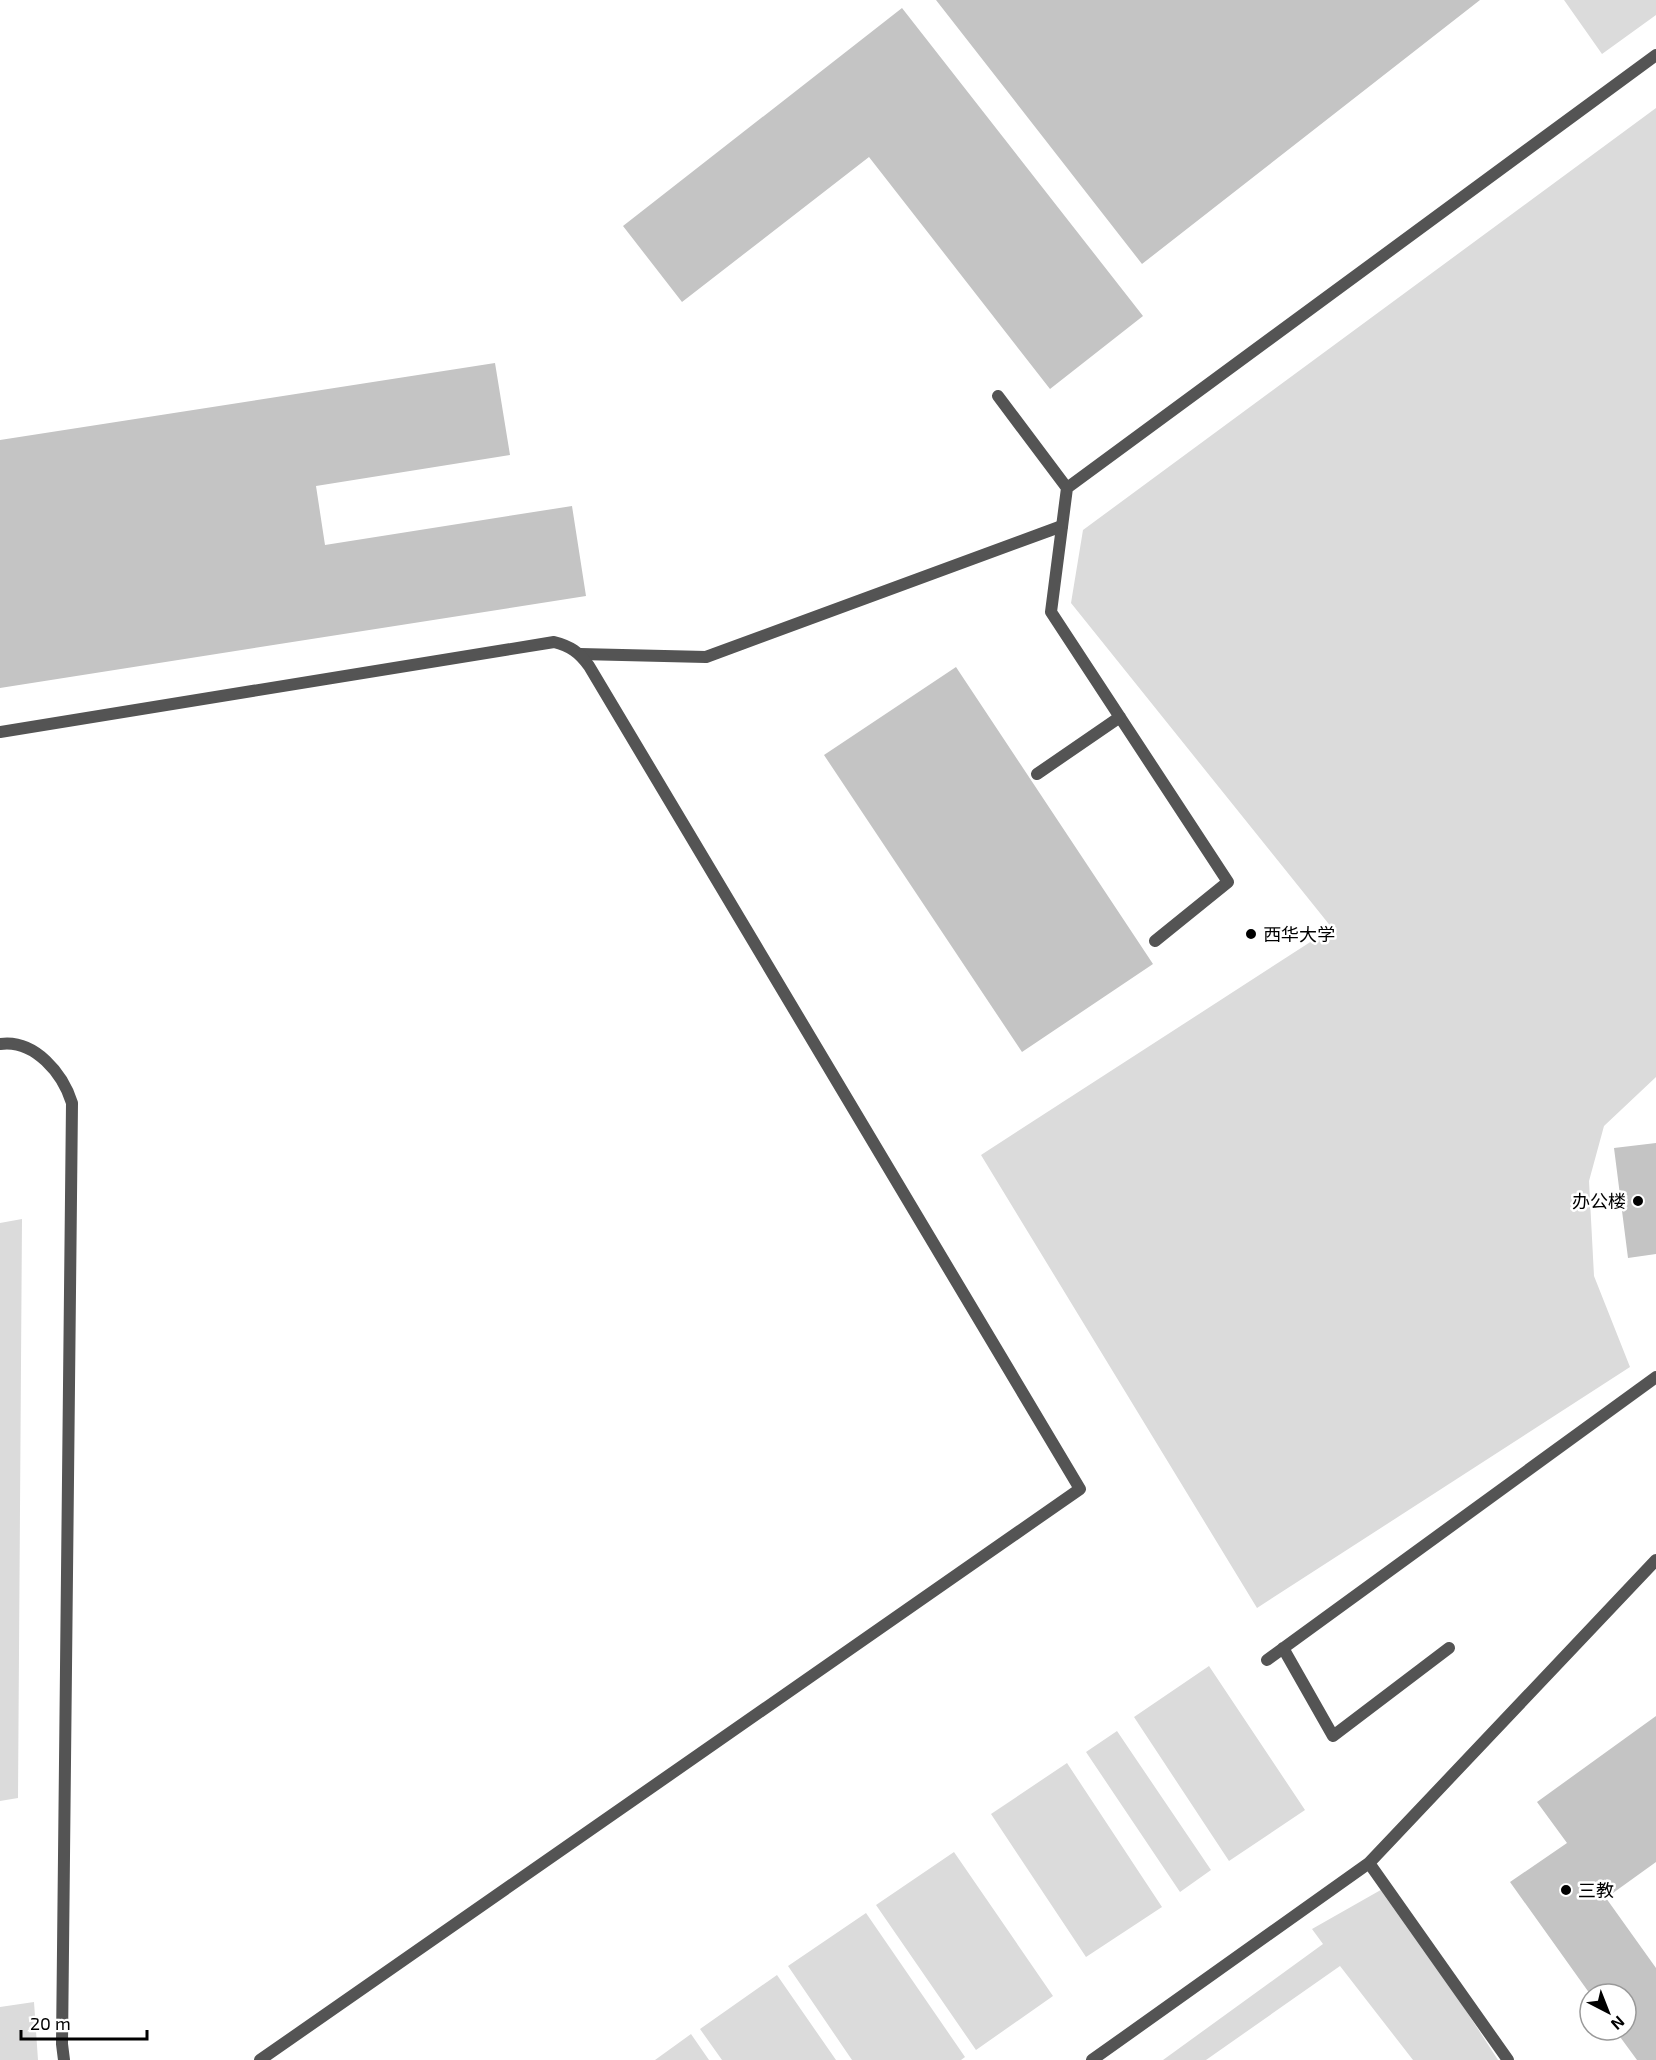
<svg xmlns="http://www.w3.org/2000/svg" width="1656" height="2060" font-family="'Exo 2','Noto Sans SC',sans-serif">
	<style>
		.green { fill: #dbdbdb }
		.building { fill: #c4c4c4 }
		.lines { fill: none; stroke-linecap: round; stroke-linejoin: round }
		.service { stroke: #545454; stroke-width: 12 }
		.minor { stroke: #545454; stroke-width: 12 }
		.poi-dot { fill: #000; stroke: #fff; stroke-width: 2 }
		.labels { text-anchor: middle; dominant-baseline: central; stroke-width: 5; stroke-linejoin: round; paint-order: stroke }
		.poi-label { font-size: 18px; fill: #000; stroke: #fff; text-anchor: start }
	</style>
	<rect width="100%" height="100%" fill="#fff"/>
	<path class="green" d="M1564,0H1656V15L1602,54Z
		M1656,108V1077L1604,1126L1589,1181L1594,1276L1630,1367L1257,1608L981,1155L1332,928L1071,603L1083,530Z
		M22,1219L18,1798L0,1801V1223Z
		M1209,1666L1305,1810L1229,1861L1134,1717Z
		M1117,1731L1211,1870L1180,1892L1086,1752Z
		M1067,1763L1162,1907L1086,1957L991,1814Z
		M954,1852L1053,1996L976,2050L876,1905Z
		M1386,1887L1498,2060H1413L1340,1966L1206,2060H1163L1323,1944L1312,1929Z
		M866,1913L965,2057L961,2060H852L788,1966Z
		M777,1975L836,2060H722L700,2029Z
		M34,2002L38,2060H0V2007Z
		M691,2034L709,2060H655Z"/>
	<path class="building" d="M936,0H1480L1142,264Z
		M902,8L1143,316L1050,389L869,157L682,302L623,226Z
		M495,363L510,455L316,486L325,545L572,506L586,596L0,688V440Z
		M956,667L1153,964L1022,1052L824,755Z
		M1656,1143V1254L1628,1258L1614,1148Z
		M1656,1716V1862L1606,1898L1656,1968V2060H1637L1615,2030H1626V1994H1590L1510,1882L1567,1843L1537,1802Z"/>
	<g class="lines">
		<path class="service" d="M580,654L706,657L1062,526
			M1283,1648L1333,1736L1449,1648
			M1267,1660L1656,1377"/>
		<path class="minor" d="M998,396L1067,488
			M0,732L554,642C570,646 579,652 589,666L1080,1489L260,2060
			M1037,774L1120,717
			M1155,941L1228,882L1051,612L1067,488L1656,55
			M0,1044C35,1039 63,1074 72,1103L62,2044L64,2060
			M1369,1863L1508,2060
			M1092,2060L1369,1863L1656,1560"/>
	</g>
	<g class="poi-dot">
		<circle cx="1251" cy="934" r="6"/>
		<circle cx="1638" cy="1201" r="6"/>
		<circle cx="1566" cy="1890" r="6"/>
	</g>
	<g class="labels">
		<g class="poi-label">
			<text x="1263" y="934">西华大学</text>
			<text x="1626" y="1201" text-anchor="end">办公楼</text>
			<text x="1578" y="1890">三教</text>
		</g>
	</g>
	<g transform="translate(1608 2012) rotate(138)"><circle r="28" fill="#ffffff" stroke="#999999" stroke-width="1.5"/>
	<path d="M0-4.5L10 22L0 15L-10 22Z" fill="#000000"/>
	<text y="-9" font-size="16" font-weight="bold" text-anchor="middle" fill="#000000">N</text>
	</g>
	<path d="M21 2030v9h126v-9" fill="none" stroke="#000000" stroke-width="3"/>
	<text x="30" y="2030" font-size="18" fill="#000000" stroke="#ffffff" stroke-width="4.5" paint-order="stroke">20 m</text>
</svg>
